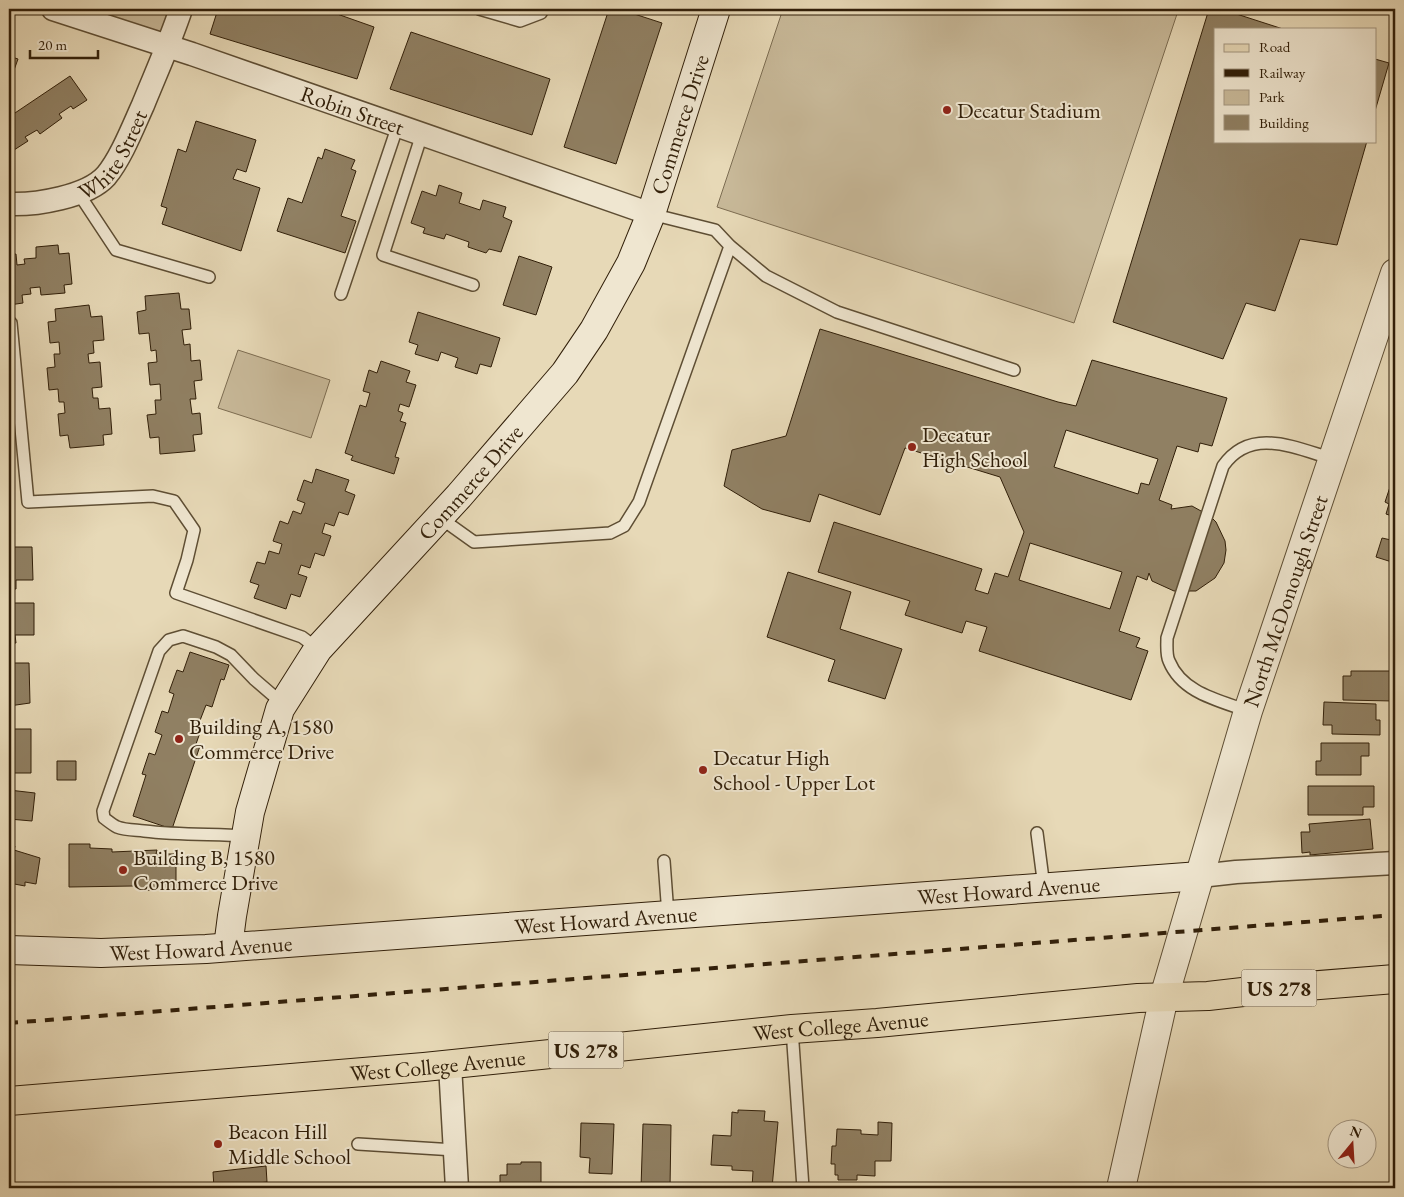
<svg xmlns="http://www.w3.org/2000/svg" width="1404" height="1197" font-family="'EB Garamond',serif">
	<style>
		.green { fill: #c8b999; stroke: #7c6c51 }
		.building { fill: #908063; stroke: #311f09; fill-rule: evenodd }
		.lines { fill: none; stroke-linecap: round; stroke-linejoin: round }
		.service-casing { stroke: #5e4e34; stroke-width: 14 }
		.minor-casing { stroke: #5e4e34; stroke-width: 25 }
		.tertiary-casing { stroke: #5e4e34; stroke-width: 30 }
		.secondary-casing { stroke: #311f09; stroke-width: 30 }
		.primary-casing { stroke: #311f09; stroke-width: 30 }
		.service { stroke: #efe6d0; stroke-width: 11 }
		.minor { stroke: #efe6d0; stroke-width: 22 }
		.tertiary { stroke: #efe6d0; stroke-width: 28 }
		.secondary { stroke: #efe6d0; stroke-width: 28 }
		.primary { stroke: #e7d9b7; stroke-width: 28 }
		.rail { stroke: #311f09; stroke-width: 4; stroke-dasharray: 9 9; stroke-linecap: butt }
		.poi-dot { fill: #8f2418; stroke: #efe6d0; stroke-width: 2 }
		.labels { text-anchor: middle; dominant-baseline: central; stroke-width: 4; stroke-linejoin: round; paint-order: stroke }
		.shield { fill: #efe6d0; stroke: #6a5b45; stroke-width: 1 }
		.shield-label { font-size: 21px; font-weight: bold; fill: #311f09 }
		.street-label { font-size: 22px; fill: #311f09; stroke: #efe6d0 }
		.poi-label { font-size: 22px; fill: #311f09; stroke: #efe6d0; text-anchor: start }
	</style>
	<rect width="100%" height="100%" fill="#e7d9b7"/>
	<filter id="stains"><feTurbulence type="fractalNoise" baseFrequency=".004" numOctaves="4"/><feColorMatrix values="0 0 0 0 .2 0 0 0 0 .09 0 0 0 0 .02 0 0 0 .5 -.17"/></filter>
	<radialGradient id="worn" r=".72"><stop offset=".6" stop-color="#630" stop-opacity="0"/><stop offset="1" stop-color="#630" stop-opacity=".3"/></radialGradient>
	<path class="green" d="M74,9H174L164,38Z
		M783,9H1163L1177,14L1074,323L717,207Z
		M238,350L330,380L311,438L218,408Z"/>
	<path class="building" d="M218,9H323L374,27L357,79L210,34Z
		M609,9H619L662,23L616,164L564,147Z
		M1209,9H1221L1283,29H1215V141H1367L1337,245L1300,239L1275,311L1246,303L1223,359L1113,322Z
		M411,32L550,79L532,135L390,89Z
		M9,56L18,59L9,84Z
		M1375,59L1389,63L1375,111Z
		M70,76L87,100L73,109L71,106L59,114L62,118L40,134L37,130L25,137L28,141L14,150L9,142V117Z
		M196,121L256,140L246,172L237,169L233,179L260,188L241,251L162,224L167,208L161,206L178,149L186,152Z
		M325,149L355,160L351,169L356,171L341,216L356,221L345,253L277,231L288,198L302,203L318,157L322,159Z
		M439,185L462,193L459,203L480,210L483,200L506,207L503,217L512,221L501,252L489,249L486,253L468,247L469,242L446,234L444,239L423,233L425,228L411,223L422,191L436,196Z
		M58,245L59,254L69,253L72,284L64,285L65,293L41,295L40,287L30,288L31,294L22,295L23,303L9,305V255L16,254L17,265L25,264L24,259L36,258V247Z
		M519,256L552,267L536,315L503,305Z
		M179,293L181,309H189L191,329L182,330L184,345L190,344L191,361L200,360L202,380L194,381L196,399H190L192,414L200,413L202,434L193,435L195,451L160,454L159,437L150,438L147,415L156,414L155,400H161L160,384L150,385L148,363L157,362L156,350L151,351L149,333L139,334L137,312L146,310L145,296Z
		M89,305L91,317L102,316L104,340L93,341L94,353L88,354L89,363L100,362L102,387L92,388L93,398H98L99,409L110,408L112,434L103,435L104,445L70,448L68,435L60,436L58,414L65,413L64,402H59L58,389L49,390L47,368L55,367L54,354H60L59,342L50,343L48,322L56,321L55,309Z
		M418,312L500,338L491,367L480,364L477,374L455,367L458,358L441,352L438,361L415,354L418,345L409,342Z
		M820,329L1058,402L1076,406L1092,360L1227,398L1212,446L1200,443L1198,452L1177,446L1159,500L1172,505L1171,509L1192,506L1210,516L1216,522L1225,541L1226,550L1224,563L1215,578L1196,591H1174L1152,581L1149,573L1147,580L1137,576L1119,631L1140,638L1136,647L1148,651L1131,700L979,651L987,627L966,621L962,633L905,615L910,601L818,572L834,522L982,569L975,590L988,594L995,573L1008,577L1024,532L1000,477L905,448L880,515L819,494L810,522L762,509L724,486L732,450L786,436ZM1066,430L1158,459L1149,485L1141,483L1138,494L1054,467ZM1030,543L1122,572L1110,609L1019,580Z
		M381,361L410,371L406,382L416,385L409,407L400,404L398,411L403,413L400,421L406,423L395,457L399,458L394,474L351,460L353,456L345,453L360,405L366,407L370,393L363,391L369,370L377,373Z
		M316,469L349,480L345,491L355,495L348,515L339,512L334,526L325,523L322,533L331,536L324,556L315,553L310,568L301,565L298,574L307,577L300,597L291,594L286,609L254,598L259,585L250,582L257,562L265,564L269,551L279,554L282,544L273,541L280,521L288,524L293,511L301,514L305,503L297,500L304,480L312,483Z
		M1394,475L1395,476V517L1386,514L1389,504L1385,502Z
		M1395,529V563L1376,557L1382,538L1391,540Z
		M9,547H32L33,580H16V589H9Z
		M788,572L851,592L840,629L902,649L885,699L828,681L835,660L767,637Z
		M9,603H34V635H15L16,643H9Z
		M190,652L229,665L224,680L221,679L212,707L206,705L199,723L203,724L196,744L200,746L172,829L133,816L146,775L142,774L149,753L155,755L162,735L155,732L162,711L168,713L174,694L169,692L177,670L183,672Z
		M9,663H29L30,703L9,706Z
		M1351,671H1392V676H1395V697H1393V701L1343,700V676H1351Z
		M1324,702L1376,704V720H1380V735L1332,734V725H1323Z
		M9,729H31V773H9Z
		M1321,743H1369V756H1361V775H1316V761H1321Z
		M57,761H76V780H57Z
		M1308,786H1374V807H1363V815H1308Z
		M9,790L35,793L32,821L9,819Z
		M1370,819L1373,849L1310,855V852L1302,853L1301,832H1310L1309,824Z
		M69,844H90V848L112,849V852L157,850L156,854H176V888L140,891L133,886L69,887Z
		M9,845L15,846L14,850L40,858L36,884L25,882V886L9,883Z
		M738,1110L765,1111L764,1121L778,1122L772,1188H752L753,1171L732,1170V1166L711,1165L713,1135L731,1136L732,1112L738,1113Z
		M878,1122L892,1123L891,1161H875V1176L857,1175V1180H838V1175H835V1164H831L832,1146H836L837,1129L861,1130V1134L878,1135Z
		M581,1123L614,1124L612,1174L589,1173L590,1158L580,1157Z
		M643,1124L671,1125L670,1188H641Z
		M521,1162H541V1188H500V1175H507V1164H521Z
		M266,1166L267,1182L251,1184V1188H231V1187L214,1188L213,1172Z"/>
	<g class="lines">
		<g class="service-casing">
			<path id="service" d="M479,9L520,21L541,13L543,9
				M422,134L383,255L473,285
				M79,194L116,250L209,277
				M651,214L715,230L730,246L766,276L837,312L1014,370
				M341,294L398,125
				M11,323L28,502L153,496L174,501L194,530L187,560L176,593L302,637L318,649
				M439,517L474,542L610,533L624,526L639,502L730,246
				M1248,711C1218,700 1182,693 1169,661C1166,655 1167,645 1167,638L1223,466C1251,426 1295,448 1333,459
				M1037,833L1044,887
				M246,836C212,834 178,835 144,831C136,830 125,830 117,827C113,825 108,821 104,818L103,811L159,651L169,640L183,636L216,647L231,655L254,679L283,704
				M664,861L668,915
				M792,1029L803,1188
				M358,1144L455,1150"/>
		</g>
		<g class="minor-casing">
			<g id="minor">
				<path id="s1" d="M53,9L192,54L651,214"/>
				<path id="s2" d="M9,204C36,205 87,197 106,176C121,158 133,127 143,105C156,73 170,42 181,9"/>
				<path d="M1200,876L1236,872L1395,863"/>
				<path d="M450,1065L457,1188"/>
			</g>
		</g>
		<g class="tertiary-casing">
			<g id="tertiary">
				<path id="s3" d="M1121,1188L1164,997L1248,711L1395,273"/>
			</g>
		</g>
		<g class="secondary-casing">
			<g id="secondary">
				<path id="s4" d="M228,947L232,916L250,812L280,709L318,649L459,496L565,373L594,330L631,263L651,214L716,9"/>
				<path id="s5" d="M9,950L101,953L206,949L1200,876"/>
			</g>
		</g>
		<g class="primary-casing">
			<g id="primary">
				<path id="s6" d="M9,1101L424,1067L792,1029L877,1023L1138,998L1208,996L1269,989L1395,979"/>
			</g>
		</g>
		<use href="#service" class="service"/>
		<use href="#minor" class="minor"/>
		<use href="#tertiary" class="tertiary"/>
		<use href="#secondary" class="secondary"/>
		<use href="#primary" class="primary"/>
		<path class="rail" d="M9,1023L1395,915"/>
	</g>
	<g class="poi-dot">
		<circle cx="947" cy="110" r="5"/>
		<circle cx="912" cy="447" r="5"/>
		<circle cx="179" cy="739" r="5"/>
		<circle cx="703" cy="770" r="5"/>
		<circle cx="123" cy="870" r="5"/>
		<circle cx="218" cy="1144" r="5"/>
	</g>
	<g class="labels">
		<g class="shield">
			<rect x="1241.5" y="969.5" width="75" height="37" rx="4"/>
			<rect x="548.5" y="1031.5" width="75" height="37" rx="4"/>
		</g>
		<g class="shield-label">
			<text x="1279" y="988">US 278</text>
			<text x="586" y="1050">US 278</text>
		</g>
		<g class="street-label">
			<text stroke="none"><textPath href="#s1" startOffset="316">Robin Street</textPath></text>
			<text stroke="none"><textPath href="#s4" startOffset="961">Commerce Drive</textPath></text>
			<text stroke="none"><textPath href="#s2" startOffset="124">White Street</textPath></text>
			<text stroke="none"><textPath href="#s4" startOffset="541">Commerce Drive</textPath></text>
			<text stroke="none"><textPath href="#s3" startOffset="610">North McDonough Street</textPath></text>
			<text stroke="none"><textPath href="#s5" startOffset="1002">West Howard Avenue</textPath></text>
			<text stroke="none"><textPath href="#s5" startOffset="598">West Howard Avenue</textPath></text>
			<text stroke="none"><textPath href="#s5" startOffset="192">West Howard Avenue</textPath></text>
			<text stroke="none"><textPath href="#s6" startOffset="835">West College Avenue</textPath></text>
			<text stroke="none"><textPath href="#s6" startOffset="430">West College Avenue</textPath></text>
		</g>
		<g class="poi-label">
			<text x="957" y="110">Decatur Stadium</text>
			<text x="922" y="434">Decatur<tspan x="922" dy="25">High School</tspan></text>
			<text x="189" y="726">Building A, 1580<tspan x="189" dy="25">Commerce Drive</tspan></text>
			<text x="713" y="757">Decatur High<tspan x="713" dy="25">School - Upper Lot</tspan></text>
			<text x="133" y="857">Building B, 1580<tspan x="133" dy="25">Commerce Drive</tspan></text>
			<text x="228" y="1131">Beacon Hill<tspan x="228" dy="25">Middle School</tspan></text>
		</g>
	</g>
	<rect width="1404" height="1197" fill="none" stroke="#e7d9b7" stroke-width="30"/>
	<rect x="10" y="10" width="1384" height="1177" fill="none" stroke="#311f09" stroke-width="2.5"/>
	<rect x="15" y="15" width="1374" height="1167" fill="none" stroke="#311f09"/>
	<rect x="1214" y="28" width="162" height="115" fill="#efe6d0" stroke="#a39680"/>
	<rect x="1224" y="44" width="25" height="8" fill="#e7d9b7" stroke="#a39680"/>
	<text x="1259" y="52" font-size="15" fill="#311f09">Road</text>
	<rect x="1224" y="69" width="25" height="8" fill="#311f09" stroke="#a39680"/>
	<text x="1259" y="78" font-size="15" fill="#311f09">Railway</text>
	<rect x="1224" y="90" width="25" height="15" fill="#c8b999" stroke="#a39680"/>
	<text x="1259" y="102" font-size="15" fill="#311f09">Park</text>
	<rect x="1224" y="115" width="25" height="15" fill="#908063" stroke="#a39680"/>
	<text x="1259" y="128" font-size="15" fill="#311f09">Building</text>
	<g transform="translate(1352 1144) rotate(18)"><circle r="24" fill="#efe6d0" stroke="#a39680"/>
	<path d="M0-4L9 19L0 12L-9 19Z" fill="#8f2418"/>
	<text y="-8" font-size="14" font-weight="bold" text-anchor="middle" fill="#311f09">N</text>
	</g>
	<path d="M30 50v8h68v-8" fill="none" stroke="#311f09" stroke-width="2.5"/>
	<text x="38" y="50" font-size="15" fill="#311f09" stroke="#efe6d0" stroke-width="4" paint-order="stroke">20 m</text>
	<rect width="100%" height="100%" filter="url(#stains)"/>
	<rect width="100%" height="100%" fill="url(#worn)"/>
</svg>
